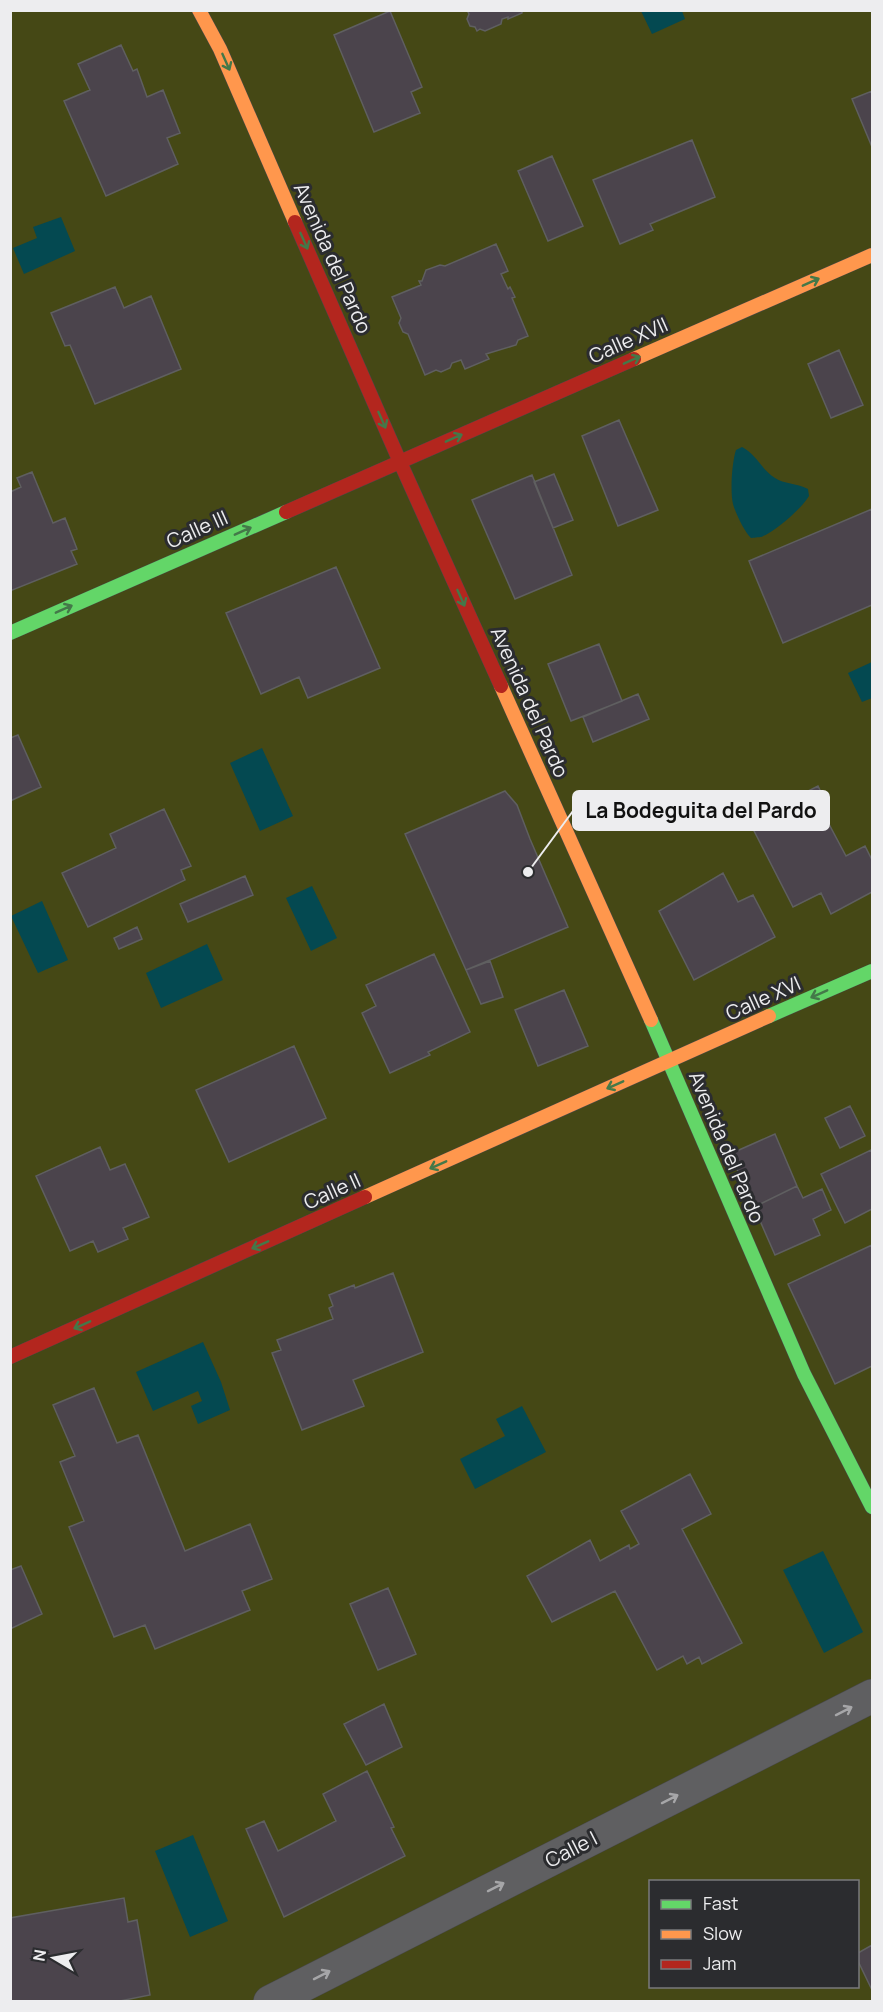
<svg xmlns="http://www.w3.org/2000/svg" width="883" height="2012" font-family="Manrope,sans-serif">
	<style>
		.green { fill: #454815; fill-rule: evenodd }
		.water { fill: #044951 }
		.building { fill: #4b444c; stroke: #5f5f60; stroke-width: 1.5 }
		.lines { fill: none; stroke-linecap: round; stroke-linejoin: round }
		.street-casing { stroke: #48494a; stroke-width: 34 }
		.fast-casing { stroke: #48494a; stroke-width: 15 }
		.slow-casing { stroke: #48494a; stroke-width: 15 }
		.jam-casing { stroke: #48494a; stroke-width: 15 }
		.street { stroke: #5f5f61; stroke-width: 33 }
		.fast { stroke: #63d668; stroke-width: 14 }
		.slow { stroke: #ff974d; stroke-width: 14 }
		.jam { stroke: #b3261e; stroke-width: 14 }
		.oneway { stroke: #447849 }
		.oneway2 { stroke: #a6a6a8 }
		.labels { text-anchor: middle; dominant-baseline: central; stroke-width: 6; stroke-linejoin: round; paint-order: stroke }
		.street-label { font-size: 20px; fill: #ededef; stroke: #2b2c2f }
		.leader { fill: none; stroke: #ededef; stroke-width: 2 }
		.callout-dot { fill: #ededef; stroke: #2b2c2f; stroke-width: 2 }
		.callout { fill: #ededef; stroke: #ededef; stroke-width: 2 }
		.callout-label { font-size: 21px; text-anchor: middle; font-weight: bold; fill: #111 }
	</style>
	<rect width="100%" height="100%" fill="#2c2d2e"/>
	<path class="green" d="M11,11H872V2001L11,2002ZM650,1882H858V1986H650Z"/>
	<path class="water" d="M641,11H682L685,19L652,34Z
		M61,217L75,251L24,274L13,248L37,238L33,227Z
		M742,447C756,454 762,470 775,478C784,484 796,483 808,489L809,496C802,508 775,532 761,537C760,537 752,538 751,538C745,533 735,512 733,504C730,491 732,462 736,450Z
		M872,662V698L862,702L848,673Z
		M262,748L293,816L260,831L230,763Z
		M312,886L337,938L311,951L286,898Z
		M42,901L68,960L38,973L11,916Z
		M207,944L223,980L161,1008L146,973Z
		M203,1342L221,1382L230,1410L198,1424L191,1406L202,1401L198,1391L153,1411L136,1372Z
		M522,1406L546,1452L475,1489L460,1459L505,1436L496,1419Z
		M823,1551L863,1632L824,1653L783,1570Z
		M193,1835L228,1921L190,1937L155,1851Z"/>
	<path class="building" d="M467,10H522V13L508,19V17L502,19L501,24L485,31L480,29L477,31L475,27L470,26L467,19L469,14Z
		M390,11L422,87L411,92L420,113L374,132L334,35Z
		M121,45L133,71L137,69L147,97L163,90L180,133L167,138L178,164L106,196L64,101L90,90L78,64Z
		M872,91V147L852,99Z
		M692,140L715,197L650,224L653,230L620,244L593,180Z
		M552,156L583,226L548,241L518,171Z
		M496,244L508,271L501,274L508,289L510,287L515,297L512,298L528,336L518,340L516,345L486,354L489,359L465,369L461,360L452,363L450,368L441,372L436,370L425,375L408,334L403,332L399,323L401,318L392,297L421,285L419,281H422L426,270L440,265L445,266Z
		M115,287L124,308L151,296L181,369L95,404L70,345L65,346L51,313Z
		M839,350L863,405L831,418L808,364Z
		M619,420L658,510L618,526L582,436Z
		M32,472L53,523L65,518L77,549L71,551L77,564L10,591V492L21,487L17,478Z
		M554,474L573,520L553,528L534,482Z
		M532,475L572,575L515,599L472,500Z
		M872,509V605L783,643L749,561Z
		M336,567L380,668L308,698L299,677L261,694L226,613Z
		M599,644L622,701L571,721L548,664Z
		M638,694L649,719L593,742L583,717Z
		M18,735L41,787L10,801V738Z
		M818,786L829,808L822,811L846,856L865,846L872,860V892L831,914L821,893L793,907L749,821Z
		M505,791L517,805L530,839L568,927L466,970L405,834Z
		M164,809L191,866L181,870L185,880L88,927L62,873L116,848L110,834Z
		M723,873L738,902L753,895L775,937L694,980L659,911Z
		M245,876L253,895L188,922L180,904Z
		M137,927L142,939L119,949L114,938Z
		M434,954L470,1032L428,1052L430,1055L390,1073L362,1013L376,1006L366,985Z
		M490,961L503,997L481,1004L466,970Z
		M564,990L588,1046L538,1066L515,1010Z
		M294,1046L326,1118L229,1162L196,1090Z
		M850,1106L865,1136L840,1148L825,1118Z
		M775,1134L797,1186L754,1207L730,1154Z
		M100,1147L110,1170L125,1164L149,1217L123,1228L128,1239L98,1252L93,1241L70,1251L36,1176Z
		M871,1150L872,1153V1209L845,1223L821,1174Z
		M797,1186L803,1198L822,1189L831,1210L813,1219L820,1235L775,1255L754,1207Z
		M872,1245V1366L835,1384L788,1284Z
		M393,1273L423,1352L353,1380L364,1406L302,1430L272,1353L281,1350L277,1340L333,1319L329,1308L333,1306L329,1295L354,1285L355,1288Z
		M94,1388L117,1443L138,1435L185,1551L250,1524L272,1579L242,1591L250,1610L155,1649L145,1625L114,1637L69,1527L84,1521L60,1462L75,1456L53,1405Z
		M690,1474L711,1514L682,1529L742,1643L702,1664L699,1657L687,1664L683,1656L657,1670L615,1591L552,1622L527,1576L590,1540L600,1561L629,1545L630,1549L639,1544L621,1511Z
		M21,1566L42,1614L10,1629V1570Z
		M388,1588L416,1654L378,1670L350,1604Z
		M384,1704L402,1747L366,1765L344,1724Z
		M367,1771L394,1827L391,1828L405,1856L284,1917L246,1829L264,1821L278,1851L336,1821L323,1794Z
		M124,1898L128,1922L137,1920L150,1995L115,2002H10V1918Z
		M872,1945V1990L858,1961V1953Z"/>
	<g class="lines">
		<g class="street-casing">
			<path id="street" d="M270,2002L872,1696"/>
		</g>
		<g class="fast-casing">
			<path id="fast" d="M10,633L286,512
				M769,1016L872,971
				M651,1020L804,1374L872,1507"/>
		</g>
		<g class="slow-casing">
			<path id="slow" d="M199,10L220,49L295,222
				M634,359L872,255
				M501,686L651,1020
				M365,1197L769,1016"/>
		</g>
		<g class="jam-casing">
			<path id="jam" d="M295,222L400,462L501,686
				M286,512L634,359
				M10,1357L365,1197"/>
		</g>
		<use href="#street" class="street"/>
		<use href="#fast" class="fast"/>
		<use href="#slow" class="slow"/>
		<use href="#jam" class="jam"/>
	</g>
	<defs><path id="oneway-shaft" d="M-6 0H5M1.5-3L5.5 0L1.5 3" fill="none" stroke-width="1.6" stroke-linecap="round" stroke-linejoin="round" transform="scale(1.5)"/></defs>
	<g class="oneway">
		<use href="#oneway-shaft" transform="translate(226 62) rotate(66)"/>
		<use href="#oneway-shaft" transform="translate(304 241) rotate(66)"/>
		<use href="#oneway-shaft" transform="translate(811 282) rotate(-24)"/>
		<use href="#oneway-shaft" transform="translate(632 360) rotate(-24)"/>
		<use href="#oneway-shaft" transform="translate(382 420) rotate(66)"/>
		<use href="#oneway-shaft" transform="translate(454 438) rotate(-24)"/>
		<use href="#oneway-shaft" transform="translate(243 531) rotate(-24)"/>
		<use href="#oneway-shaft" transform="translate(461 598) rotate(66)"/>
		<use href="#oneway-shaft" transform="translate(64 609) rotate(-24)"/>
		<use href="#oneway-shaft" transform="translate(819 994) rotate(156)"/>
		<use href="#oneway-shaft" transform="translate(615 1085) rotate(156)"/>
		<use href="#oneway-shaft" transform="translate(438 1165) rotate(156)"/>
		<use href="#oneway-shaft" transform="translate(260 1245) rotate(156)"/>
		<use href="#oneway-shaft" transform="translate(82 1325) rotate(156)"/>
	</g>
	<g class="oneway2">
		<use href="#oneway-shaft" transform="translate(844 1711) rotate(-27)"/>
		<use href="#oneway-shaft" transform="translate(670 1799) rotate(-27)"/>
		<use href="#oneway-shaft" transform="translate(496 1887) rotate(-27)"/>
		<use href="#oneway-shaft" transform="translate(322 1975) rotate(-27)"/>
	</g>
	<g class="labels">
		<g class="street-label">
			<text transform="translate(333 258) rotate(66)">Avenida del Pardo</text>
			<text transform="translate(628 340) rotate(-24)">Calle XVII</text>
			<text transform="translate(197 529) rotate(-24)">Calle III</text>
			<text transform="translate(530 702) rotate(66)">Avenida del Pardo</text>
			<text transform="translate(763 998) rotate(-24)">Calle XVI</text>
			<text transform="translate(727 1147) rotate(67)">Avenida del Pardo</text>
			<text transform="translate(332 1191) rotate(-24)">Calle II</text>
			<text transform="translate(571 1849) rotate(-27)">Calle I</text>
		</g>
	</g>
	<path class="leader" d="M528 872L573 811"/>
	<circle class="callout-dot" cx="528" cy="872" r="6"/>
	<rect class="callout" x="573" y="791" width="256" height="39" rx="6"/>
	<g class="callout-label">
		<text x="701" y="818">La Bodeguita del Pardo</text>
	</g>
	<rect width="883" height="2012" fill="none" stroke="#ededef" stroke-width="24"/>
	<rect x="649" y="1880" width="210" height="108" fill="#2b2c2f" stroke="#79797c" stroke-width="1.5"/>
	<rect x="661" y="1900" width="30" height="9" fill="#63d668" stroke="#79797c" stroke-width="1.5"/>
	<text x="703" y="1910" font-size="18" fill="#ededef">Fast</text>
	<rect x="661" y="1930" width="30" height="9" fill="#ff974d" stroke="#79797c" stroke-width="1.5"/>
	<text x="703" y="1940" font-size="18" fill="#ededef">Slow</text>
	<rect x="661" y="1960" width="30" height="9" fill="#b3261e" stroke="#79797c" stroke-width="1.5"/>
	<text x="703" y="1970" font-size="18" fill="#ededef">Jam</text>
	<g transform="translate(54 1958) rotate(280)" stroke="#2b2c2f" stroke-width="4.5" paint-order="stroke">
	<path d="M0-4.5L10 22L0 15L-10 22Z" fill="#ededef"/>
	<text y="-9" font-size="16" font-weight="bold" text-anchor="middle" fill="#ededef">N</text>
	</g>
</svg>
